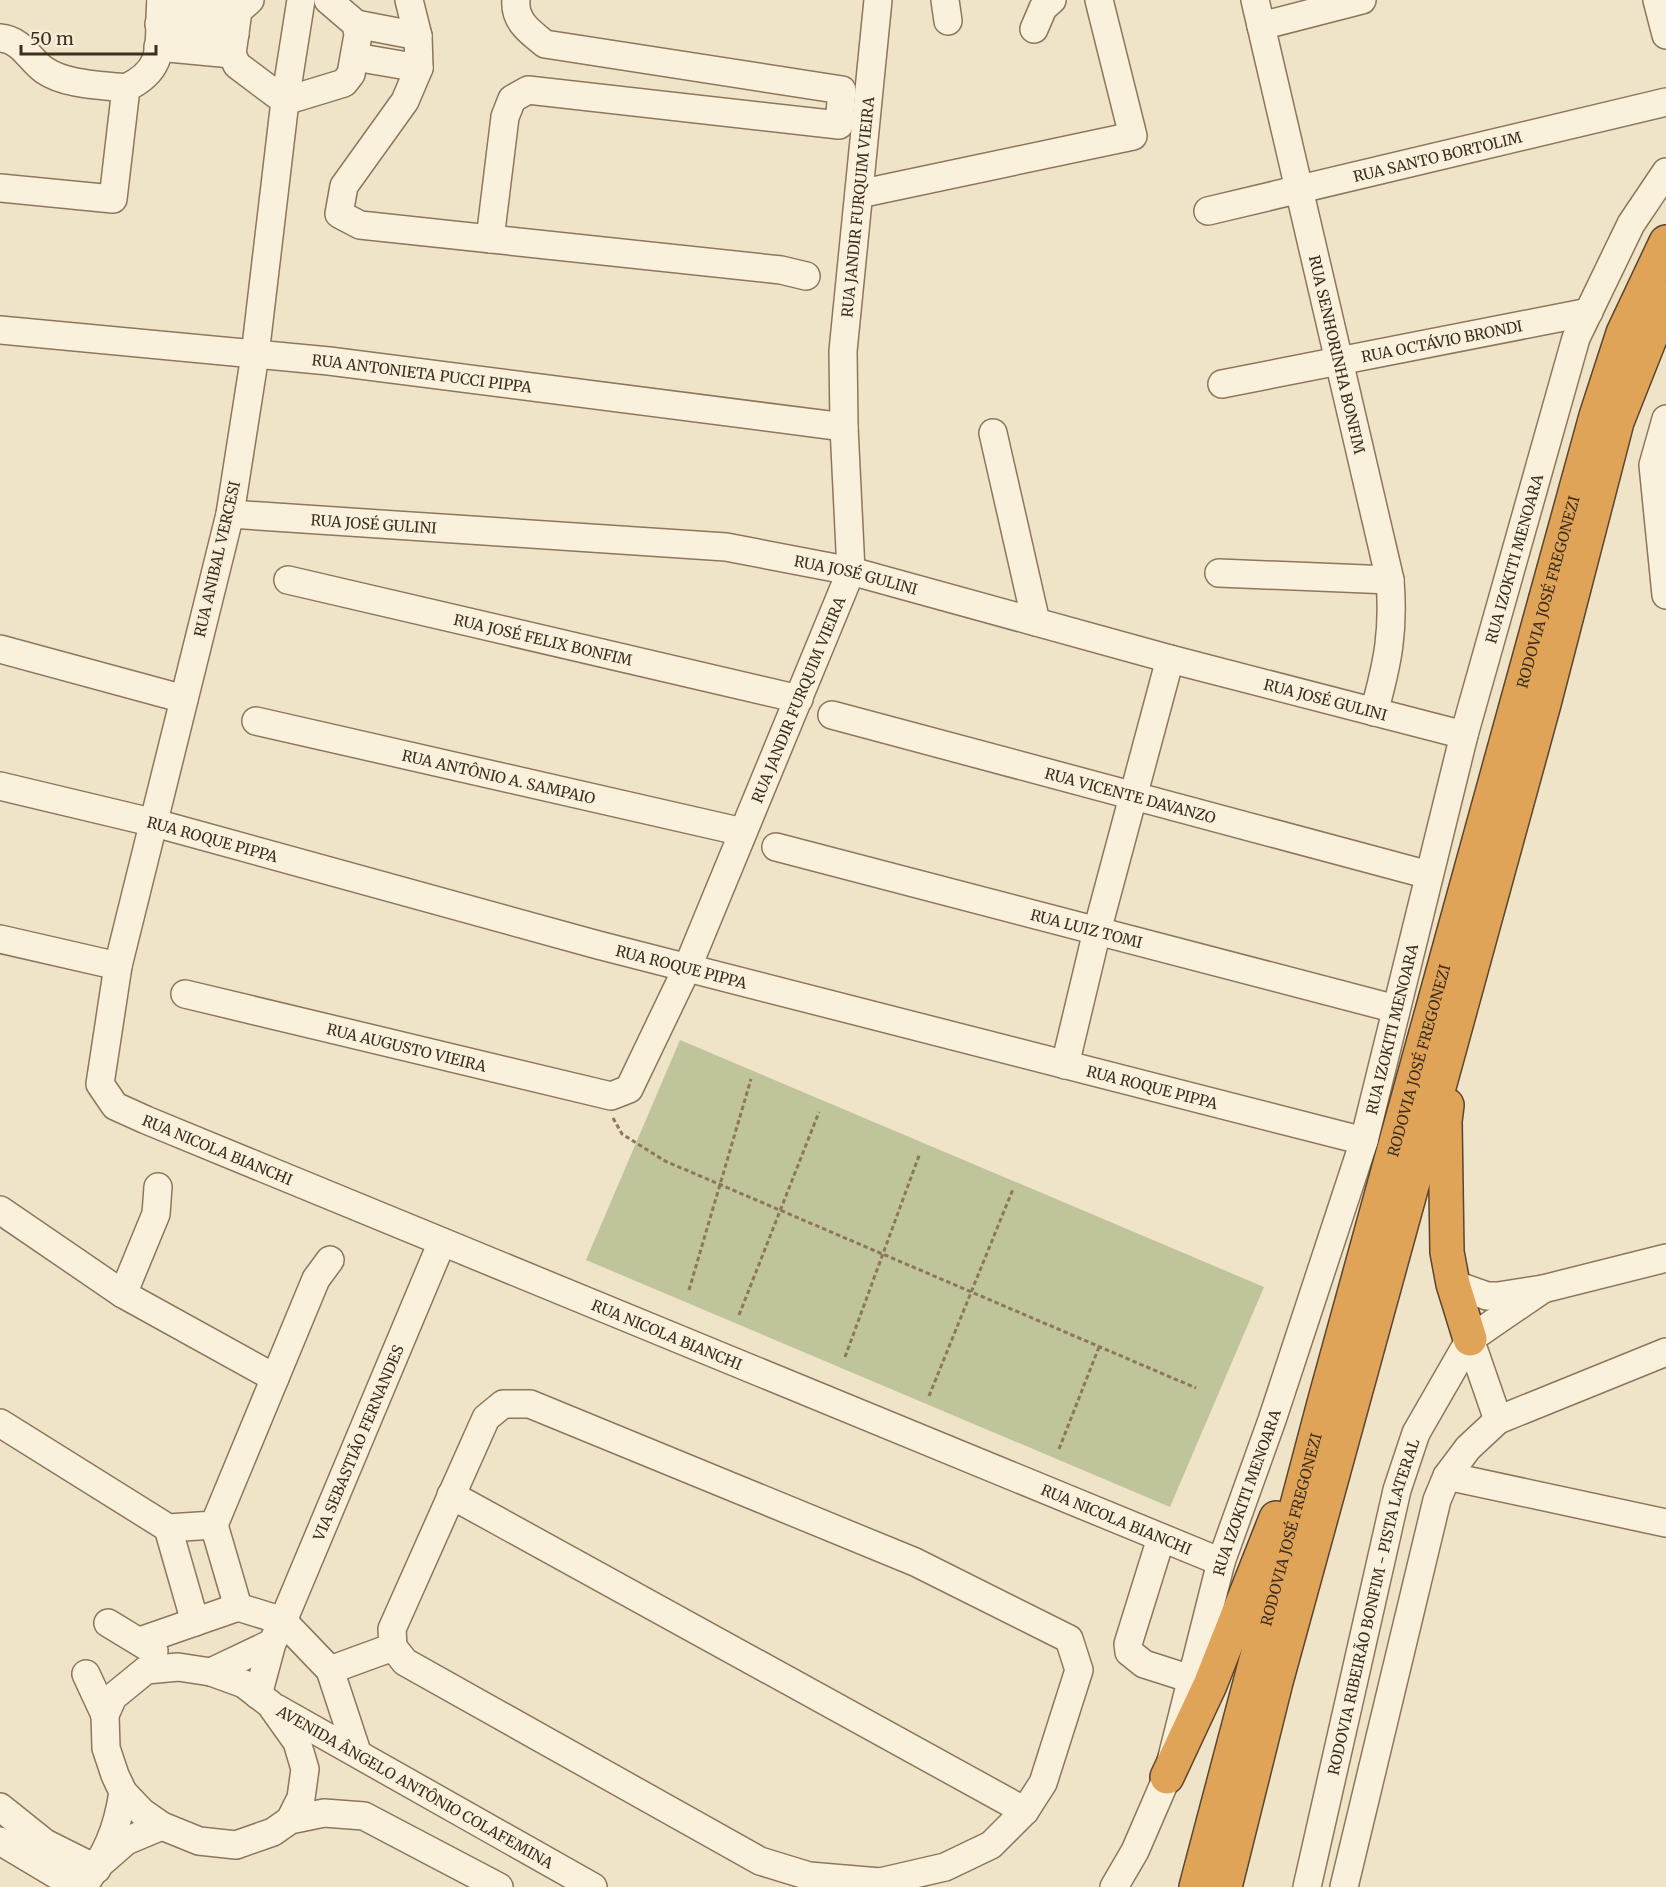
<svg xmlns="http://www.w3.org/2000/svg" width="1666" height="1887" font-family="Merriweather,serif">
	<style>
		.cemetery { fill: #bfc49a }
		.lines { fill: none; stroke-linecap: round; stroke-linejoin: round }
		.minor-casing { stroke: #8d765c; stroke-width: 30 }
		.highway-casing { stroke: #5b4430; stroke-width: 36 }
		.path { stroke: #8d765c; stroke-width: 3; stroke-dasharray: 4.5 3; stroke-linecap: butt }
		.minor { stroke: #faf1dc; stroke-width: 27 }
		.highway { stroke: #e0a458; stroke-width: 33 }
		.labels { text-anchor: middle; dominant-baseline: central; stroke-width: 4.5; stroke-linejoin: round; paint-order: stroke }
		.street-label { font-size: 15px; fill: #3d2e20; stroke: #f7eed8 }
	</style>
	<rect width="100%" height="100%" fill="#f0e4c8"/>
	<path class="cemetery" d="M680,1040L1264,1287L1170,1507L586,1260Z"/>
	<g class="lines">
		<g class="minor-casing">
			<g id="minor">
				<path d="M250,0L238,11L232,54L237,65L285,101L344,83L351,74L358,35L356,24L328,0"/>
				<path id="s1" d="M301,0L285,101L255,355L230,514L118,966L100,1084L115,1106L146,1120L1221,1562"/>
				<path d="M409,0L418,36L419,68L405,101L344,186L339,214L360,225L781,270L806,276"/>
				<path d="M945,0L948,21"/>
				<path id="s2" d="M1255,0L1390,580C1394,631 1388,662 1374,712"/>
				<path d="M1657,0L1666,35"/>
				<path d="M161,1L238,11"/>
				<path d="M159,24L235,34"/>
				<path d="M356,24L418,36"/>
				<path d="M1261,26L1362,0"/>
				<path d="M1034,29L1043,8L1052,0"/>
				<path d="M0,38C22,40 28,58 44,70C66,85 100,85 126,88"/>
				<path d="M158,47L232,54"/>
				<path d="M355,57L419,68"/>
				<path d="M0,188L113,199L126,88C169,67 157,42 161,0"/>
				<path d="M859,194L1133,136L1099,0"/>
				<path id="s3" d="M1208,211L1666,102"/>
				<path d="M490,239L505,117L512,99L528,90L839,125L842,90L545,44C530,32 514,21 516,0"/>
				<path id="s4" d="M0,330L329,361L844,427"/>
				<path id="s5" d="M1222,384L1589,312"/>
				<path d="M1666,419L1653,465L1666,595"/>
				<path d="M993,433L1036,622"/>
				<path id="s6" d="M230,514L726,547L851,571L1170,659L1464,735"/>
				<path d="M1219,573L1390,580"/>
				<path id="s7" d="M288,580L799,699"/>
				<path d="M0,649L184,699"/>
				<path id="s8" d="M832,715L1429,875"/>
				<path id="s9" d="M256,721L743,832"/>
				<path id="s10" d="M0,786L155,823L598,945L1364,1141"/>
				<path id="s11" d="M776,847L1396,1009"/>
				<path d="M0,939L118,966"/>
				<path id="s12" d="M185,994L611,1096L629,1089L688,966L851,571L844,427L843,351L878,0"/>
				<path d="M1065,1065L1097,931L1170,659"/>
				<path d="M0,1210L123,1294L275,1378"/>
				<path d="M1453,1284L1487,1296H1498L1543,1289L1666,1258"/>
				<path d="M123,1294L156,1214L158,1187"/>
				<path d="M1470,1339L1498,1420"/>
				<path d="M503,1404H530L915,1562L1069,1639L1079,1670L1043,1783L1025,1811L991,1845L945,1867L880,1882L809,1876L760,1861L405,1662L393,1647L392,1629L486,1418Z"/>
				<path d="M0,1423L168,1528L214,1525L316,1279L330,1260"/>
				<path d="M1447,1476L1666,1523"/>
				<path d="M451,1495L1025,1811"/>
				<path d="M214,1525L238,1607"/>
				<path d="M168,1528L195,1622"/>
				<path d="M1161,1538L1128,1644L1129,1652L1144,1664L1191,1679"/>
				<path d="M108,1623L154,1651"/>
				<path d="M140,1641L238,1607L283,1621L330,1670L357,1752"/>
				<path d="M330,1670L393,1647"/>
				<path d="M211,1672L272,1643"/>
				<path d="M86,1674L105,1715"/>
				<path id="s13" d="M258,1695L272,1643L283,1621L442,1242"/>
				<path id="s14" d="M276,1708L593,1887"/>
				<path d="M0,1807L45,1843L97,1869"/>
				<path d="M290,1820L301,1798L305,1769L297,1742L270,1704L244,1684L211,1672L178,1667L146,1670L113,1697L105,1715L106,1748L115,1775L123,1792L142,1812L162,1826L199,1841L236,1845L273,1832L290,1820L324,1813L364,1816L499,1887"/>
				<path d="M0,1841L77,1887"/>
				<path d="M102,1862L126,1841L162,1826"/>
				<path d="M83,1887C106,1854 117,1832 123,1792"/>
				<path id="s15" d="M1114,1887L1135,1851L1167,1777L1221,1562L1272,1420L1364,1141L1464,735L1576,338L1631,224L1666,172"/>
				<path id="s16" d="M1307,1887L1397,1490L1416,1433L1470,1339L1543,1289"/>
				<path d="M1344,1887L1437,1500L1447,1476L1468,1448L1498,1420L1666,1352"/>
			</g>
		</g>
		<g class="highway-casing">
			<g id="highway">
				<path d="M1447,1105L1445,1121L1447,1252L1453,1284L1470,1339"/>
				<path d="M1167,1777L1210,1685L1276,1518"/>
				<path id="s17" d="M1196,1887L1324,1403L1596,416L1623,333L1666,242"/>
				<path d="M1225,1887L1276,1682L1544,704L1617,422L1666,298"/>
			</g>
		</g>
		<path class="path" d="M613,1118L622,1134L665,1161L1196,1388
			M689,1290L751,1079
			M739,1315L819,1112
			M845,1357L920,1153
			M929,1396L1013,1189
			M1059,1449L1099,1347"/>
		<use href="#minor" class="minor"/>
		<use href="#highway" class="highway"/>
	</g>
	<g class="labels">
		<g class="street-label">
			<text stroke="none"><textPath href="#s3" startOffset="236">RUA SANTO BORTOLIM</textPath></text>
			<text stroke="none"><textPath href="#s12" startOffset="1386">RUA JANDIR FURQUIM VIEIRA</textPath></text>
			<text stroke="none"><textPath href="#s5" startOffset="224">RUA OCTÁVIO BRONDI</textPath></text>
			<text stroke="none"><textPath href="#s2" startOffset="364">RUA SENHORINHA BONFIM</textPath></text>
			<text stroke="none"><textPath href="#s4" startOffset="424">RUA ANTONIETA PUCCI PIPPA</textPath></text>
			<text stroke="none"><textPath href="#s6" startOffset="144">RUA JOSÉ GULINI</textPath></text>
			<text stroke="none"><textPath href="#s15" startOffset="1390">RUA IZOKITI MENOARA</textPath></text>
			<text transform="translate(217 559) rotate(-77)">RUA ANIBAL VERCESI</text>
			<text stroke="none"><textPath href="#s6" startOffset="630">RUA JOSÉ GULINI</textPath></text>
			<text stroke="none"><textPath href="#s17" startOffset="1342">RODOVIA JOSÉ FREGONEZI</textPath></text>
			<text stroke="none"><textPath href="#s7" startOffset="262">RUA JOSÉ FELIX BONFIM</textPath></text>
			<text stroke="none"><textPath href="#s6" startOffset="1116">RUA JOSÉ GULINI</textPath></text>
			<text stroke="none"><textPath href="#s12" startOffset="882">RUA JANDIR FURQUIM VIEIRA</textPath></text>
			<text stroke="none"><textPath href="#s9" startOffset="249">RUA ANTÔNIO A. SAMPAIO</textPath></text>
			<text stroke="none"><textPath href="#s8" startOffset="309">RUA VICENTE DAVANZO</textPath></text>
			<text stroke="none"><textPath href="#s10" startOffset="219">RUA ROQUE PIPPA</textPath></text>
			<text stroke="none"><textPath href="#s11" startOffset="321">RUA LUIZ TOMI</textPath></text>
			<text stroke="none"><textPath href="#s10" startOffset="705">RUA ROQUE PIPPA</textPath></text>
			<text stroke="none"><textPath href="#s15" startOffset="904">RUA IZOKITI MENOARA</textPath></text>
			<text stroke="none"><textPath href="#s12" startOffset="228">RUA AUGUSTO VIEIRA</textPath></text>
			<text stroke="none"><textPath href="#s17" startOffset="856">RODOVIA JOSÉ FREGONEZI</textPath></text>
			<text stroke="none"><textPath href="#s10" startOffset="1191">RUA ROQUE PIPPA</textPath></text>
			<text stroke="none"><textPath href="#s1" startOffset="1242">RUA NICOLA BIANCHI</textPath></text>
			<text stroke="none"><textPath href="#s1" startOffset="1728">RUA NICOLA BIANCHI</textPath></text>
			<text stroke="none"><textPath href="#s13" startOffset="272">VIA SEBASTIÃO FERNANDES</textPath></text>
			<text stroke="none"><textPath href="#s15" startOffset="418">RUA IZOKITI MENOARA</textPath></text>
			<text stroke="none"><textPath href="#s1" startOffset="2214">RUA NICOLA BIANCHI</textPath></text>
			<text stroke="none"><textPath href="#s17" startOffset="370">RODOVIA JOSÉ FREGONEZI</textPath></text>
			<text stroke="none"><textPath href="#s16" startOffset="288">RODOVIA RIBEIRÃO BONFIM - PISTA LATERAL</textPath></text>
			<text stroke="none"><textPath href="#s14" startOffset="160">AVENIDA ÂNGELO ANTÔNIO COLAFEMINA</textPath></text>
		</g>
	</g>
	<path d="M21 45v9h135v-9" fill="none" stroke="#3d2e20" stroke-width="3"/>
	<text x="30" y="45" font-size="18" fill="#3d2e20" stroke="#f7eed8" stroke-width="4.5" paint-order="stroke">50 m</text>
</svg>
